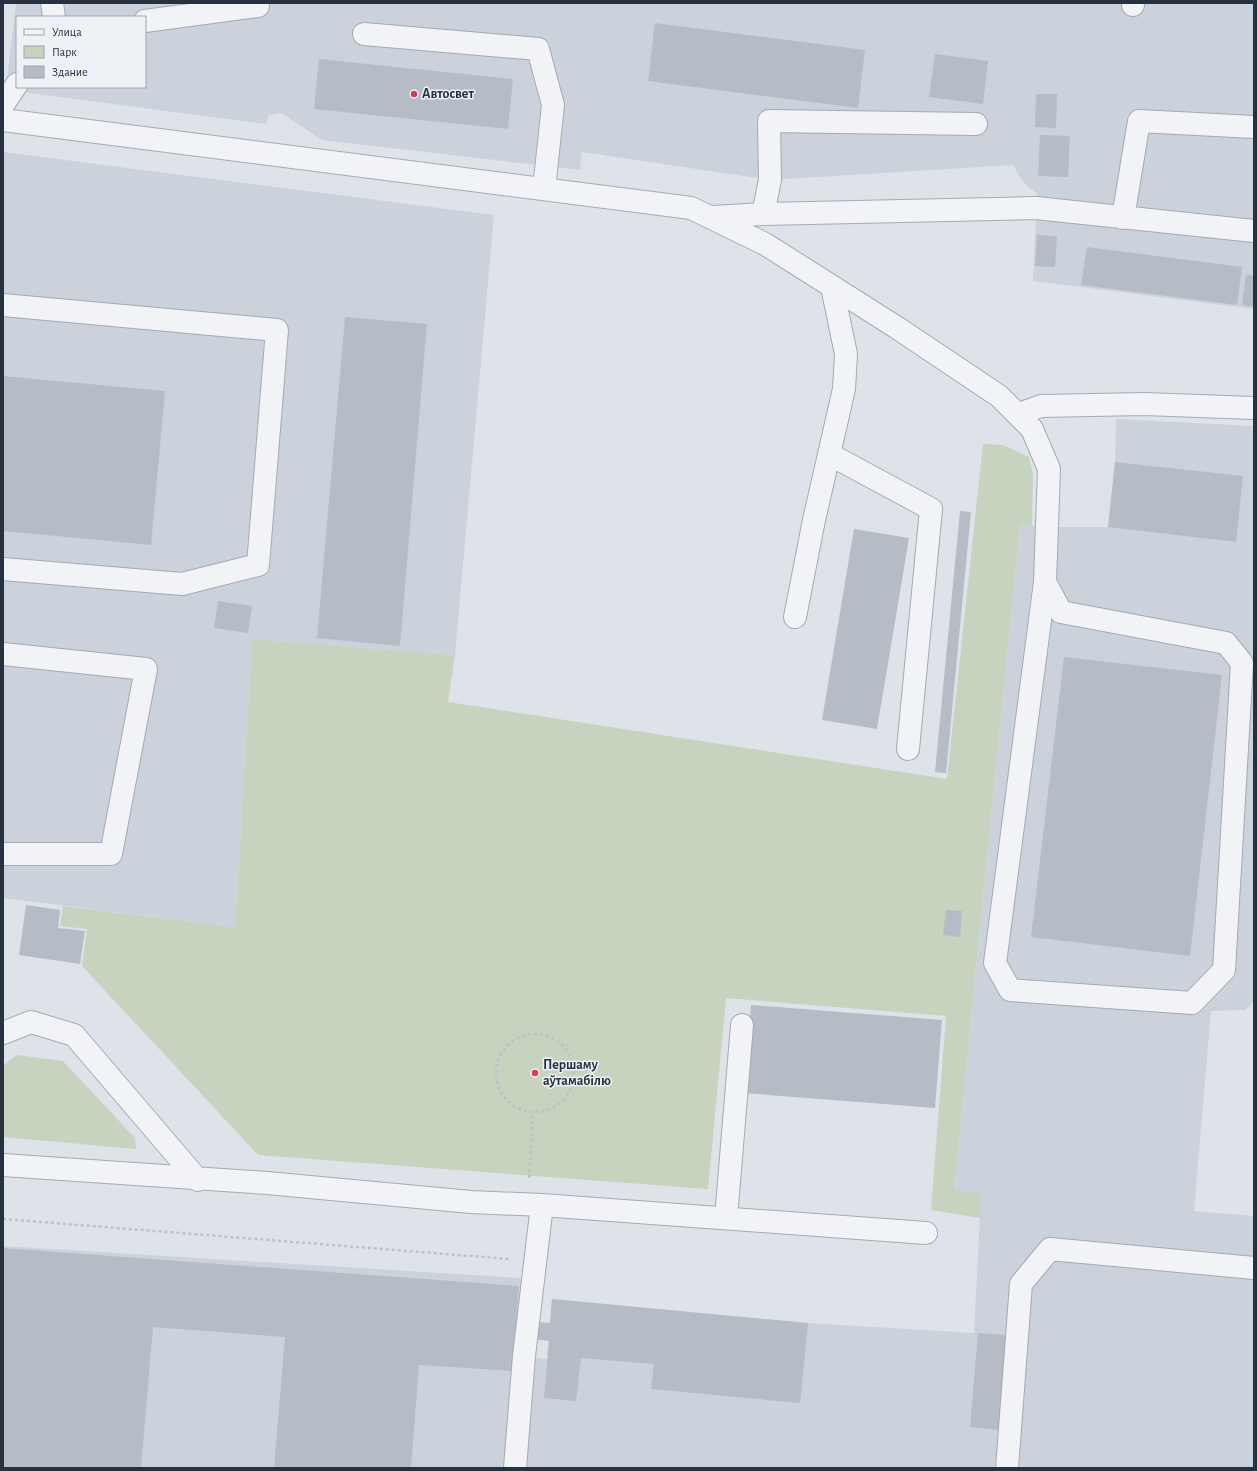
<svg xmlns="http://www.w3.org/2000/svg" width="1257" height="1471" font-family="'Alegreya Sans',sans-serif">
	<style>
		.built { fill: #ccd2db }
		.green { fill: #c5d3bf }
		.building { fill: #b5bcc6 }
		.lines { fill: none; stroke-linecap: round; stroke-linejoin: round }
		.minor-casing { stroke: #a3aab3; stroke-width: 24 }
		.path { stroke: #bcc1c7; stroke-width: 2.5; stroke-dasharray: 3 3; stroke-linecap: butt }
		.minor { stroke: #f1f3f7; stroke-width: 22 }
		.poi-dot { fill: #d63b5d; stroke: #eef2f6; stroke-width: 1.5 }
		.labels { text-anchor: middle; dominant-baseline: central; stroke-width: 3; stroke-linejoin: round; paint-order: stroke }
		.poi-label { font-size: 14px; font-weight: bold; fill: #263240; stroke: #eef2f6; text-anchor: start }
	</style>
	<rect width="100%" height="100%" fill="#dee3e9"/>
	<path class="built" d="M16,3H1254V309L1033,281L1037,194L1023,182L1013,165L770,180L582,152L580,170L322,140L281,113L269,115L266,124L29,93L19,87H145V17H17V86L7,79Z
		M3,152L494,215L455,655L252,639L235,927L3,898Z
		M1116,419L1254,426V1001L1245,1010L1211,1011L1194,1211L1254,1216V1468H3V1246L521,1278L513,1355L547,1359L552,1299L808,1323L974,1333L981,1194L954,1191L1020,523L1048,527H1108L1115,462Z"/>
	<path class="green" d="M983,444L1003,445L1029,457L1033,474L1032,525L1020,524L954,1190L981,1193L980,1218L931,1210L946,1016L726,998L708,1189L258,1155L82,966L87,929L60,926L63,906L235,927L252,639L455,655L448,702L947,779Z
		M17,1055L63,1061L135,1138L136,1149L3,1137V1065Z"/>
	<path class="building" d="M655,23L865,50L858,108L648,81Z
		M935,54L988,61L983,104L929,97Z
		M319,59L513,79L508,129L314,109Z
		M1036,94H1057L1056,128L1035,127Z
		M1040,135L1070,136L1068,177L1038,176Z
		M1037,235L1057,236L1055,267L1035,266Z
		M1087,247L1242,267L1237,305L1081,285Z
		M1246,275L1254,276V307L1242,305Z
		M345,317L427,324L400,646L317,638Z
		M3,376L165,391L151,545L3,531Z
		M1115,462L1243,476L1236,542L1108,527Z
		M960,511L971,512L946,773L935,772Z
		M854,529L909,538L877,729L822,720Z
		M218,601L252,606L248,633L214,628Z
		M1064,657L1222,675L1190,956L1031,937Z
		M26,905L60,910L58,928L85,931L80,964L19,955Z
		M946,910L962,911L960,937L943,935Z
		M751,1005L942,1020L935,1108L744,1093Z
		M3,1248L519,1286L512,1371L419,1365L411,1468H274L285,1337L153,1327L141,1468H3Z
		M552,1299L808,1323L800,1403L651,1389L654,1364L581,1358L576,1401L544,1398L549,1341L535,1339L537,1322L550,1323Z
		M978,1333L1008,1335L1000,1430L970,1427Z"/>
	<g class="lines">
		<g class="minor-casing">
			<path id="minor" d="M52,3L54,17
				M1133,5V3
				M145,21L258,6V3
				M364,34L538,49L553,105L544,189
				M3,105L17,84
				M3,120L691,208L765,244L896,327L999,396L1032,429L1049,469L1045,582L995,963L1010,990L1192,1003L1224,970L1242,663L1226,643L1061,612L1045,582
				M763,214L1036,208L1254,231
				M713,217L763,214L770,180L769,121L976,124
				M1123,218L1139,121L1254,127
				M3,305L277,330L258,565L182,584L3,569
				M1019,414L1041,406L1144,404L1254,408
				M829,454L931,509L908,749
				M795,617L814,520L844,389L846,354L832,287
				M3,654L146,669L111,854H3
				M3,1033L31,1022L74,1035L198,1180
				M3,1165L267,1183L471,1202L542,1205L926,1233
				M726,1218L742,1025
				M515,1468L524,1356L542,1205
				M1007,1468L1021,1284L1050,1249L1254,1268"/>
		</g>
		<path class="path" d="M496 1073a39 39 0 1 1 78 0a39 39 0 1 1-78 0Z
			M529,1178L533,1112
			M3,1219L509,1259"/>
		<use href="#minor" class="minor"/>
	</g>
	<g class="poi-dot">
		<circle cx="414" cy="94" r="4"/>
		<circle cx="535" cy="1073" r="4"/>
	</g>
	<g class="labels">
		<g class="poi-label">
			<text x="422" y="94">Автосвет</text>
			<text x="543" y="1065">Першаму<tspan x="543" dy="16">аўтамабілю</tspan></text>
		</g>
	</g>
	<rect width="1257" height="1471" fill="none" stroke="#263240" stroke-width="8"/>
	<rect x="16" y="16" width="130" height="72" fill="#eef2f6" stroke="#9ea5ad"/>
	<rect x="24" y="29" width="20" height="6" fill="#f1f3f7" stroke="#9ea5ad"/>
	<text x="52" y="36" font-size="12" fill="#263240">Улица</text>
	<rect x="24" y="46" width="20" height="12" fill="#c5d3bf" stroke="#9ea5ad"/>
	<text x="52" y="56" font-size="12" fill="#263240">Парк</text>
	<rect x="24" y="66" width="20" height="12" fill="#b5bcc6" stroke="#9ea5ad"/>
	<text x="52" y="76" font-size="12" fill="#263240">Здание</text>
</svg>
